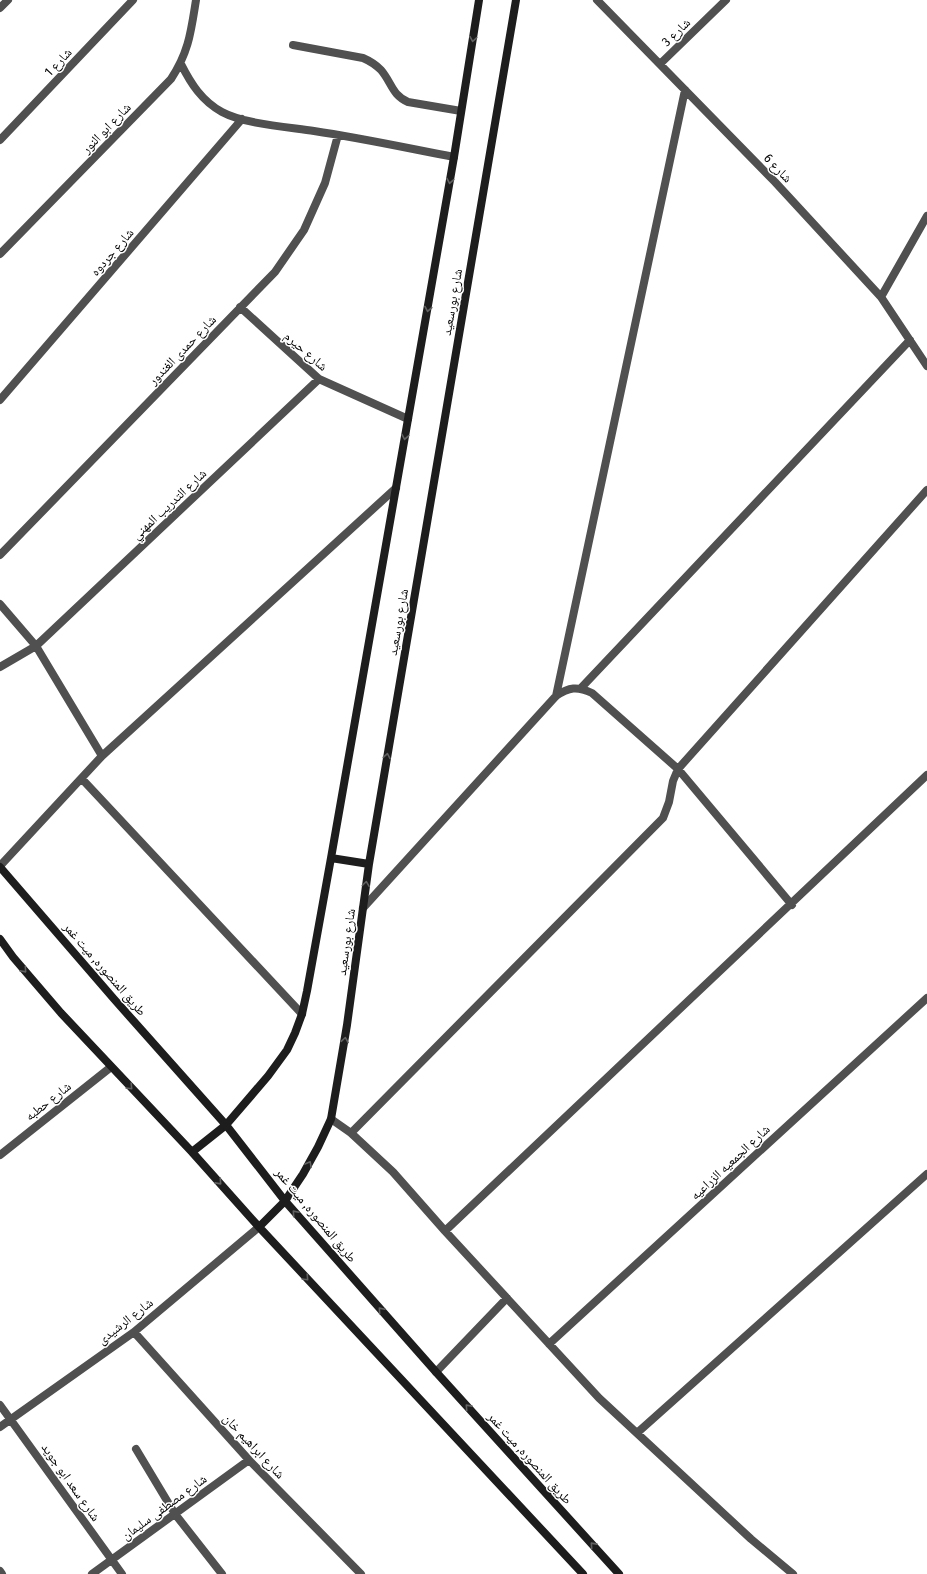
<svg xmlns="http://www.w3.org/2000/svg" width="927" height="1574" font-family="'Fira Sans Condensed','Noto Naskh Arabic',sans-serif">
	<style>
		.lines { fill: none; stroke-linecap: round; stroke-linejoin: round }
		.lane { stroke: #505050; stroke-width: 8 }
		.street { stroke: #505050; stroke-width: 8 }
		.secondary { stroke: #1d1d1d; stroke-width: 8 }
		.oneway { stroke: #616161 }
		.labels { text-anchor: middle; dominant-baseline: central; stroke-width: 3; stroke-linejoin: round; paint-order: stroke }
		.street-label { font-size: 13px; fill: #000; stroke: #fff }
	</style>
	<rect width="100%" height="100%" fill="#fff"/>
	<g class="lines">
		<path class="lane" d="M293,45L363,58C370,61 376,65 381,70C392,83 392,95 408,102L461,111"/>
		<path class="street" d="M597,0L775,182L881,297L927,366
			M0,8L8,0
			M181,64C191,84 202,101 222,112C244,124 287,127 314,131C361,138 407,148 454,157
			M660,64L726,0
			M0,140L133,0
			M0,254L171,79C189,52 191,31 196,0
			M881,297L927,216
			M240,307L319,379L408,419
			M0,400L242,119
			M0,555L275,272L304,230L325,183L338,135
			M0,604L36,646L102,756
			M0,667L36,646L319,379
			M581,688L910,340
			M556,696L685,90
			M82,779L302,1014
			M0,866L102,756L396,488
			M363,908L556,696C569,687 577,686 592,693L678,769L792,905
			M331,1119L351,1133L393,1172L445,1231L599,1398L751,1539L793,1574
			M351,1133L663,818L669,802L673,781L678,769L927,490
			M0,1155L111,1067
			M445,1231L927,775
			M134,1332L249,1460L361,1574
			M549,1344L927,998
			M436,1372L507,1298
			M0,1405L122,1574
			M0,1427L134,1332L259,1227
			M637,1433L927,1174
			M136,1449L175,1514L222,1574
			M0,1571L2,1574
			M92,1574L249,1460"/>
		<path class="secondary" d="M331,858L369,864
			M0,867L114,999L226,1125L285,1201L436,1372L619,1574
			M0,939L13,957L61,1013L192,1152L259,1227L583,1574
			M192,1152L226,1125L268,1076L287,1050L295,1033L302,1014L307,991L331,858L454,157L479,0
			M259,1227L285,1201L303,1174L318,1147L331,1119L347,1025L369,864L516,0"/>
	</g>
	<defs><path id="oneway-chevron" d="M-2-3.5L2.5 0L-2 3.5" fill="none" stroke-width="1.6" stroke-linecap="round" stroke-linejoin="round"/></defs>
	<g class="oneway">
		<use href="#oneway-chevron" transform="translate(473 39) rotate(99)"/>
		<use href="#oneway-chevron" transform="translate(450 181) rotate(100)"/>
		<use href="#oneway-chevron" transform="translate(428 309) rotate(100)"/>
		<use href="#oneway-chevron" transform="translate(405 437) rotate(100)"/>
		<use href="#oneway-chevron" transform="translate(387 756) rotate(-80)"/>
		<use href="#oneway-chevron" transform="translate(366 884) rotate(-82)"/>
		<use href="#oneway-chevron" transform="translate(24 970) rotate(49)"/>
		<use href="#oneway-chevron" transform="translate(345 1040) rotate(-81)"/>
		<use href="#oneway-chevron" transform="translate(130 1087) rotate(46)"/>
		<use href="#oneway-chevron" transform="translate(309 1164) rotate(-61)"/>
		<use href="#oneway-chevron" transform="translate(219 1182) rotate(48)"/>
		<use href="#oneway-chevron" transform="translate(295 1213) rotate(-131)"/>
		<use href="#oneway-chevron" transform="translate(306 1278) rotate(47)"/>
		<use href="#oneway-chevron" transform="translate(381 1310) rotate(-131)"/>
		<use href="#oneway-chevron" transform="translate(468 1407) rotate(-132)"/>
		<use href="#oneway-chevron" transform="translate(593 1545) rotate(-132)"/>
	</g>
	<g class="labels">
		<g class="street-label">
			<text transform="translate(676 32) rotate(-44)">شارع 3</text>
			<text transform="translate(58 62) rotate(-47)">شارع 1</text>
			<text transform="translate(106 128) rotate(-46)">شارع ابو النور</text>
			<text transform="translate(778 168) rotate(46)">شارع 6</text>
			<text transform="translate(112 252) rotate(-49)">شارع جردوه</text>
			<text transform="translate(452 302) rotate(-80)">شارع بورسعيد</text>
			<text transform="translate(182 350) rotate(-46)">شارع حمدى الغندور</text>
			<text transform="translate(306 351) rotate(41)">شارع حيرم</text>
			<text transform="translate(169 504) rotate(-43)">شارع التدريب المهني</text>
			<text transform="translate(398 622) rotate(-80)">شارع بورسعيد</text>
			<text transform="translate(346 942) rotate(-82)">شارع بورسعيد</text>
			<text transform="translate(105 969) rotate(49)">طريق المنصوره, ميت غمر</text>
			<text transform="translate(48 1101) rotate(-38)">شارع حطبه</text>
			<text transform="translate(730 1162) rotate(-43)">شارع الجمعيه الزراعيه</text>
			<text transform="translate(316 1215) rotate(50)">طريق المنصوره, ميت غمر</text>
			<text transform="translate(125 1321) rotate(-38)">شارع الرشيدى</text>
			<text transform="translate(254 1446) rotate(47)">شارع ابراهيم خان</text>
			<text transform="translate(530 1458) rotate(48)">طريق المنصوره, ميت غمر</text>
			<text transform="translate(71 1482) rotate(55)">شارع سعد ابو جويد</text>
			<text transform="translate(164 1507) rotate(-36)">شارع مصطفى سليمان</text>
		</g>
	</g>
</svg>
